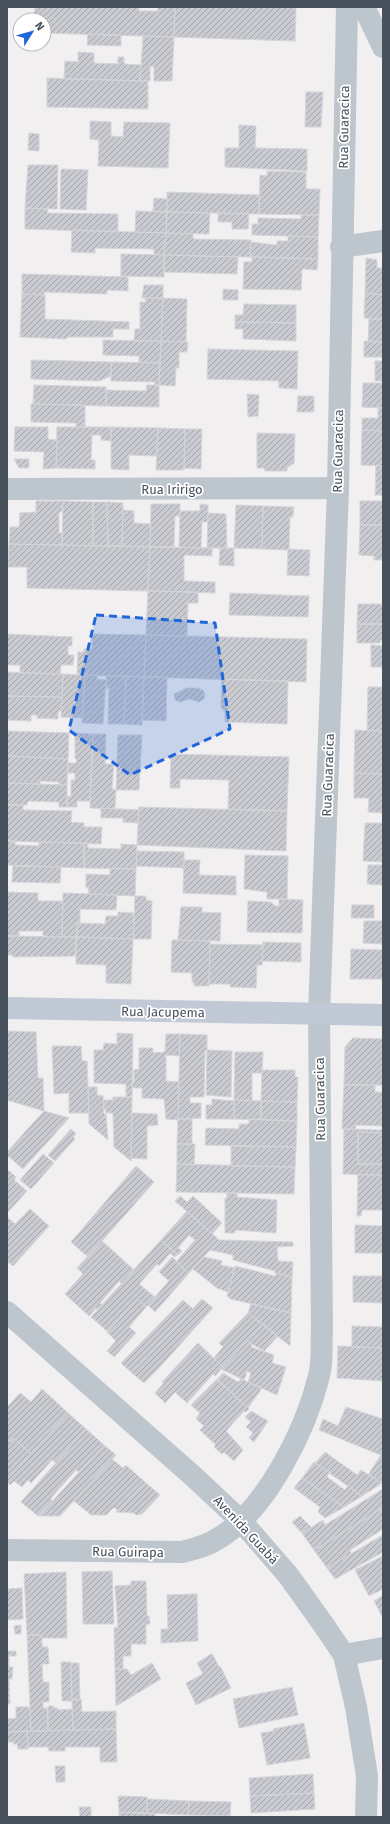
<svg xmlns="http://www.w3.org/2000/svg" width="390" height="1824" font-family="'Fira Sans',sans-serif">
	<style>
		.building { fill: url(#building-hatch); stroke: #d3d5da }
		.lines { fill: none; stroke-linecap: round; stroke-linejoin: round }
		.street { stroke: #bdc5cd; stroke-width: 22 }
		.secondary { stroke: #c0c9d5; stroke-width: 22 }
		.marked { fill: #2066da; fill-opacity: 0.2; stroke: #2066da; stroke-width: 3; stroke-dasharray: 8 5; stroke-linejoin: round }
		.labels { text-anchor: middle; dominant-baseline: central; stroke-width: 3.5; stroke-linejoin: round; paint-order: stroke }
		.street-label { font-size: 13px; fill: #47515b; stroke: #fff }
	</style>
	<defs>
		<pattern id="building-hatch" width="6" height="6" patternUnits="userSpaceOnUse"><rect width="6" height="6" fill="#c9cbd1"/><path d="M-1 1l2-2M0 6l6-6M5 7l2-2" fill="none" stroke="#a5a7ad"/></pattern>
	</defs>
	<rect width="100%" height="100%" fill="#f1efef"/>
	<path class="building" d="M35,7H139V11H158V7H175L174,37L44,33V20H34Z
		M175,7H296L295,41L174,37Z
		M88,34L121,35V46L87,45Z
		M143,36L174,37L172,81H154V67L150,66V81H140Z
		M78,52L94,53V63L118,64V57H124V64L141,65L140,81L64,79L65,61L78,62Z
		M47,78L148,81V109L47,107Z
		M306,92H323L321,127H305Z
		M90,121L111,122V136L123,137L124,122L170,123L168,168L98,166L99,140L90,139Z
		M239,125L256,126L255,148L307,149V171L225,167V148H239Z
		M29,133L39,134V151L28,150Z
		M28,165H58L57,209L25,208Z
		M61,169L88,170L86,210L60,209Z
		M267,171L306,172V189H320L319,215L259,214L260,175L267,176Z
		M167,192L259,195V214L167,212Z
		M154,198L167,199V212L153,211Z
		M25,208L48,209L47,213L118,214V232L25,229Z
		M136,211L167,212L166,233L135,232Z
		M167,212L210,213L209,234L166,233Z
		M218,213L249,214L248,229H232V222H218Z
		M301,215H319L318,237L252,235V224H258V218L301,219Z
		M72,230L166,233L164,255L154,254V249L95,248V253L71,252Z
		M166,233L193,234V239L251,240L250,257L164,255Z
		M288,236L318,237V259L250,257L251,242L277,245V241H288Z
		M121,254L164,255V277L121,276Z
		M164,255L238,257L237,274L164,272Z
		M252,257L318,259L317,270L302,269L301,290L243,289L244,262H252Z
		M366,258L377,260V268H383V295L365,293Z
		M22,274L128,277V291L107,290V294L44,292V295L22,294Z
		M144,285H163V298H142Z
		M223,289L238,290V300H223Z
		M365,293L383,295V319L364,318Z
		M22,294L45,295V319L129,322V329H113V337H68L66,339L20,337Z
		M145,298H163L161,341H134L135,329H140V302H146Z
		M163,298L187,299L186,342L161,341Z
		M244,304L296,305V323L235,322V315H243Z
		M369,319H383V342L368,341Z
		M235,322L296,323V341L243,339V329H235Z
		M103,340L161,341L160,363L139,362V356L103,355Z
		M161,341L188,342L187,352H179V368H176L175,386L159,385Z
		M364,341L383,342V357H364Z
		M208,349L298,351L297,389L279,388V381L207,379Z
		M31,360L111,362V376L99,381L31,379Z
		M375,361H383V381H375Z
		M111,362L160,363L159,385H155V382L111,381Z
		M363,383H383V408L362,407Z
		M34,385L106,387V406L33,404Z
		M147,385H159V407L106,406V390L146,391Z
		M247,394L259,395L258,416L248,417Z
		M298,396H314V412H297Z
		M31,404L85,405V427H76V423L31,422Z
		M378,407L383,408V431L362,430V418H378Z
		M15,427H48V439L57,440L56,468L43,469L44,452L14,451Z
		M57,427H111V441L101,440V435H92L91,460H95V469L56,468Z
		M111,427L158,428L157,456L129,455V470L111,469Z
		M158,428L185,429L184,470H156Z
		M185,429H202L201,469L184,468Z
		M362,430L383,431V466L361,465Z
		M257,433L295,434L294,463L287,468V471H265L264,468H257Z
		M14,459H29V468H19Z
		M376,466H383V495H375Z
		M36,501H63L62,512H59V533H62V545L9,544L10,527H19L20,513L36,512Z
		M63,501L93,502V546L62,545Z
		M360,501H383V525H360Z
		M93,502H107L108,546H93Z
		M107,502L123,503L122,546H108Z
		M151,504H180V516H175L174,547H150Z
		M200,504L208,505V522H202L201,548L179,547L180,511H200Z
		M236,505L263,506L262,549L234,548Z
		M263,506L294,507L293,517H290L289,550L262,549Z
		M123,510L134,511V523L151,524L150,547L122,546Z
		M208,513L226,514L227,548H207Z
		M360,525H383V560H374V556L359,555Z
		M9,544L150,547L148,591L27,588V567H8Z
		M150,547L212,548V556L184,555V581L215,582V593L148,591Z
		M220,548H234V566L219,565Z
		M288,549L310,550L309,576L287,575Z
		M148,591L198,592V603H188L187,636L146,635Z
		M230,593L309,596L308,617L229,615Z
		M358,604H381L382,607H383V624H357Z
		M357,624H383V640H380V643H357Z
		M7,634L72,637V646H68V655H74L73,665H61L60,674L20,673V665H7Z
		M92,634L146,635L144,677L77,675L78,652H84V649H92Z
		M146,635L307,639L306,682L144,677Z
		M371,645L383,646V667H371Z
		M7,672L63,674L62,697L7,696Z
		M63,674L85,675L82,718L61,717Z
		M85,675H97V679L106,680L103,724L82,723Z
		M107,676H126L124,724H108L109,687L106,689Z
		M126,676L144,677L142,725L124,724Z
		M144,677H167L166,721L142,720Z
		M222,679L288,681L287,724L225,722V712L221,707Z
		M368,687H383V731L367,730Z
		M187,688H197L203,690L205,694L204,699L199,702L190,699L180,702L175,700L174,694Z
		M7,696L62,697L61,711H58V719L37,718V715H31V721L7,720Z
		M355,730L383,731V774L354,773Z
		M7,731L69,733L68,759L7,756Z
		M75,733L93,734L90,801H77V807H67V796L71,797V780H75V773H68V763H76L77,759H75Z
		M93,734H106L105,764H114L112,789L116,790L115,809L90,808Z
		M118,735H142L139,790H116Z
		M171,754L289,757L287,811L228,809L229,780L180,779V788H170Z
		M7,756L68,759L67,785H59V782L40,781V784L7,783Z
		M354,773L383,774V813L368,812L369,798H354Z
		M7,783L67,785V807H59V802L28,801L27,805H7Z
		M7,805H23V810L72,811L71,822L84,823V827H102L101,844L7,841Z
		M139,807L287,811L286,851L137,845Z
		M101,808L139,810L138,823L123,822V818H101Z
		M365,823H383V862L363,861Z
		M7,841H15V845L39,846V842L84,843V868L7,865Z
		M84,843H88V848L121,849V844L137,845L136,869L84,868Z
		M137,851L184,852V868L136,866Z
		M245,855L288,856L287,899H267V892L244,889Z
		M184,860H200L199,875L236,876V895L183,893Z
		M368,865H383V885L367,884Z
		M13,866L61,867L60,883L12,882Z
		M110,868L136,869L135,896L88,894L89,888H86V874L110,875Z
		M7,892L38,893V901H63L62,937H43V931H19V936H7Z
		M63,893L117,895L116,910L80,909V923H77V937H62Z
		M135,896H146V900L152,901L151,939H133Z
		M279,899L303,900L302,933L247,932L248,901L271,902L275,906H279Z
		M352,905H374V918H351Z
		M181,907H202V912L221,913L220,941L178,940Z
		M118,912L134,913L133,939L77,937V923L105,924L106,916H118Z
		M364,921H383V944L363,943Z
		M7,936L76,937L75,956L13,957V955H7Z
		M76,937L133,939L131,984L106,983V965L76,964Z
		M172,940L210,941L209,986H194V982H192V973L171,972Z
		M263,942L301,943V962L262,961Z
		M210,944L263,945L262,965H257L256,988L230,987V984H209Z
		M351,949L383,950V979H350Z
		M7,1031L36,1032L38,1078H43L44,1111L7,1100Z
		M117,1033L133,1034L132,1097H126V1084L94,1083V1050H103L104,1043L117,1044Z
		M166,1034H180L179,1056L166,1055V1081L179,1082L178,1120L166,1119L164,1099L142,1098V1088H132V1083H134V1070L139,1069V1048H153V1053L165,1052Z
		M180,1034L207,1035V1050H205L204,1097H190V1103H201V1118L178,1119Z
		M353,1038L383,1039V1085H344L345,1047Z
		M52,1046H81L82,1061H87L89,1113H69V1093L54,1094Z
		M207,1050L232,1051L231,1097L206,1095Z
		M235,1052H263L262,1073H252V1101L234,1100Z
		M262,1070H295V1077H298L297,1102L261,1101Z
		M344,1085H375V1092H383V1126L355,1125L356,1129H342Z
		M88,1087H97V1095L103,1096L104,1114H106L108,1140L89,1124Z
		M113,1097H132L131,1161L114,1147L113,1113H106V1110L104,1109V1100H113Z
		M212,1099L234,1101V1119H206V1105H212Z
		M234,1100L261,1101V1120L234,1119Z
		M261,1101L297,1102V1121L261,1120Z
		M44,1111L69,1118L23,1169L7,1155V1152Z
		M132,1113L157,1114L158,1125L147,1126V1159L131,1158Z
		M178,1119H192V1144H177Z
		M249,1119L297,1121L296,1147L205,1145L206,1128L239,1129V1124H249Z
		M71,1129L76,1134L73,1137L75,1139L55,1161L48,1155Z
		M344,1129L383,1130V1133L358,1132V1164H383V1175L343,1174Z
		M358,1132L383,1133V1164H358Z
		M177,1144H195L194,1165L177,1164Z
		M231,1146L296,1147L295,1167L231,1166Z
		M43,1154L54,1163L31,1189L20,1180Z
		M177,1164L295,1167L294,1194L176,1192Z
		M136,1166L154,1182L88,1257L71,1242Z
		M7,1169L16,1177L14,1180L27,1191L7,1213Z
		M358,1175H383V1210H362L361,1216H357Z
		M227,1193H237V1197L277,1200L276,1233L235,1230V1233H225V1198H227Z
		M180,1196L187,1202L193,1196L222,1223L212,1234L175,1201Z
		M30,1209L49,1226L13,1266L7,1261V1217L15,1224Z
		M187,1211L219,1240L189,1273L176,1262L195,1240L189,1235L178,1248L182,1251L178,1255L161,1240Z
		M355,1225L383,1226V1253H355Z
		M161,1240L177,1255L175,1257L170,1253L159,1266L157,1264L139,1284L155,1297L146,1307L137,1299L108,1332L91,1317Z
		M219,1240L293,1242V1246L277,1247L278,1261L293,1262L292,1277L275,1273V1271L233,1260V1255L210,1250Z
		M102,1241L134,1270L122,1284L119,1281L100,1303L103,1305L98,1310L96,1308L89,1316L65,1294L83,1274L77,1268Z
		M172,1257L189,1273L155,1312L148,1305L169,1281L159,1272Z
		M204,1257L222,1261L221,1265L235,1268L228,1292L217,1288L193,1269Z
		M235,1266L275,1276L277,1273L292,1277L291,1313L231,1299L227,1296Z
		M353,1276H383V1303L353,1302Z
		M137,1299L146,1307L129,1327L136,1333L114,1357L107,1351L116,1341L107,1332Z
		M202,1299L213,1308L158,1369L144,1383L132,1373Z
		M183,1300L193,1309L132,1373L121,1363Z
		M251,1304L291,1313L290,1346L248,1313Z
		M248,1313L263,1324L223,1367L214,1358L223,1347L219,1343Z
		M263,1324L278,1336L264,1351L247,1341Z
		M352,1326L383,1327V1348L352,1347Z
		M247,1341L252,1345L251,1347L274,1355L272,1363L286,1367L277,1395L248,1382L251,1373L247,1371L244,1380L221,1369Z
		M198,1343L223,1367L215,1376L213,1374L187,1403L175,1392L165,1403L155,1393L164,1383L162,1382Z
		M338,1346L383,1348V1381L337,1378Z
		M223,1373L238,1382L241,1379L262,1388L248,1408L217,1380Z
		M217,1379L249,1409L246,1412L244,1411L226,1431L243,1450L234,1461L224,1452L222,1454L214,1447L216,1445L200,1430L204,1426L196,1419L200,1413L191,1405Z
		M42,1389L68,1413L31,1454L14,1438L10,1442L7,1439V1407L20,1393L31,1402Z
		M346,1407L383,1419V1456L319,1430L323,1419L338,1426Z
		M251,1411L268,1421L254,1442L249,1438L253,1433L246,1427L251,1422L245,1417Z
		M68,1413L86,1429L56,1463L52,1460L31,1483L28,1480L22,1487L14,1481L10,1485L7,1482V1480Z
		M86,1429L104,1445L79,1472L76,1470L50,1499L53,1501L38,1516L21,1502Z
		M14,1438L31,1454L7,1480V1439L10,1442Z
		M104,1445L116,1455L112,1459L60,1516H39Z
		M325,1452L357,1475L361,1470L382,1483L362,1496L315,1463Z
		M381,1455L383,1456L382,1483L368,1475Z
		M112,1459L123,1468L126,1465L145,1482L118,1511L114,1507L106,1515H91L74,1501Z
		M314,1462L329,1472L327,1477L345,1490L348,1486L362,1496L344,1507L302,1478Z
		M302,1478L344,1507L325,1518L318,1512L320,1507L294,1488Z
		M145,1482L160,1495L142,1514L136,1515L134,1513L116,1512Z
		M383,1489V1508L314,1550L302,1533L323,1520L325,1525Z
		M383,1508V1529L350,1550L351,1554L327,1568L314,1550Z
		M300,1516L311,1527L302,1533L292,1522Z
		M383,1535V1552L335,1579L327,1568Z
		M383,1556V1589L369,1596L355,1570Z
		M112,1571L114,1624H83L82,1572Z
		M66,1572L67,1638H41L42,1635H27L24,1574Z
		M131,1581H146L147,1616H149L150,1624H146V1644H131V1656H123V1669H115L114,1627L118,1628L115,1586L131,1585Z
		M22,1588L23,1619L7,1620V1589Z
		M197,1594L198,1641L161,1643V1629H168L167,1595Z
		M382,1596L383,1597V1618L374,1601Z
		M21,1625V1634H15L14,1626Z
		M27,1635H42V1647H48L49,1664H42L43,1682H49V1702H43V1708H47L48,1731H31Z
		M7,1651H16V1656H9V1667H13L12,1679H9L10,1704H7Z
		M211,1654L213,1655L219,1667L220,1666L231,1688L196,1705L186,1683L203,1674L197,1663Z
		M61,1662H71L72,1701H62Z
		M71,1663H79L80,1700H72Z
		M152,1663L161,1679L116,1706L115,1669H127L131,1675Z
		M292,1687L298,1715L239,1728L233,1699Z
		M81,1699L82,1712L116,1711V1729L73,1730L72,1700Z
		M48,1706H54V1708H58V1710L72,1709L73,1730L48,1731Z
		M16,1707H30L31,1731L7,1732V1719L16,1718Z
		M304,1723L310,1758L267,1765L261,1733L274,1731L273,1729Z
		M116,1729L117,1762H100V1747H65V1751H49L48,1747H28L27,1731Z
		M27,1731L28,1749H18L17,1744H13L14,1742H7V1732Z
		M55,1766H65V1782H56Z
		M313,1774L314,1793L250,1796L249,1778Z
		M314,1793L315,1809L251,1813L250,1796Z
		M118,1796L147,1797V1813L119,1812Z
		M147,1799L189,1801L188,1815L147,1813Z
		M189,1801L231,1802L230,1816L188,1815Z
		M79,1807H91V1817H80Z
		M119,1812L155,1814V1817H119Z"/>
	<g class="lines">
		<path class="street" d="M364,7L383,47
			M341,247L383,241
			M7,489L338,488
			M7,1312L193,1476L241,1521L288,1575L323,1624L344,1655L356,1707L367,1776L366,1817
			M7,1550L182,1552C195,1549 207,1546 219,1538C267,1509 306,1429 319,1376C323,1361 321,1345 322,1330L319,1015L338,488L347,7
			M344,1655L383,1648"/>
		<path class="secondary" d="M7,1008L383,1015"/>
	</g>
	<path class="marked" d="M96,615L215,623L230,729L130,775L69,730Z"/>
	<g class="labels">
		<g class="street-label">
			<text transform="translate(344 127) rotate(-89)">Rua Guaracica</text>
			<text transform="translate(338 451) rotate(-89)">Rua Guaracica</text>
			<text x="172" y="489">Rua Iririgo</text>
			<text transform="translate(328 775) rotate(-88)">Rua Guaracica</text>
			<text transform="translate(163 1012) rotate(1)">Rua Jacupema</text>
			<text transform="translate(320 1099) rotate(-91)">Rua Guaracica</text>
			<text transform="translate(246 1530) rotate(47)">Avenida Guabá</text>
			<text transform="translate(128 1552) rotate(1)">Rua Guirapa</text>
		</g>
	</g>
	<rect width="390" height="1824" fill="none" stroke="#47515b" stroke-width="16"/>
	<g transform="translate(32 32) rotate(53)"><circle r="19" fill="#ffffff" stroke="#b5b9bd"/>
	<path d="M0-3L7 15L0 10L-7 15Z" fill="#2066da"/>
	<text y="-6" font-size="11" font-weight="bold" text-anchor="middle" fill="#47515b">N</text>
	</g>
</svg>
